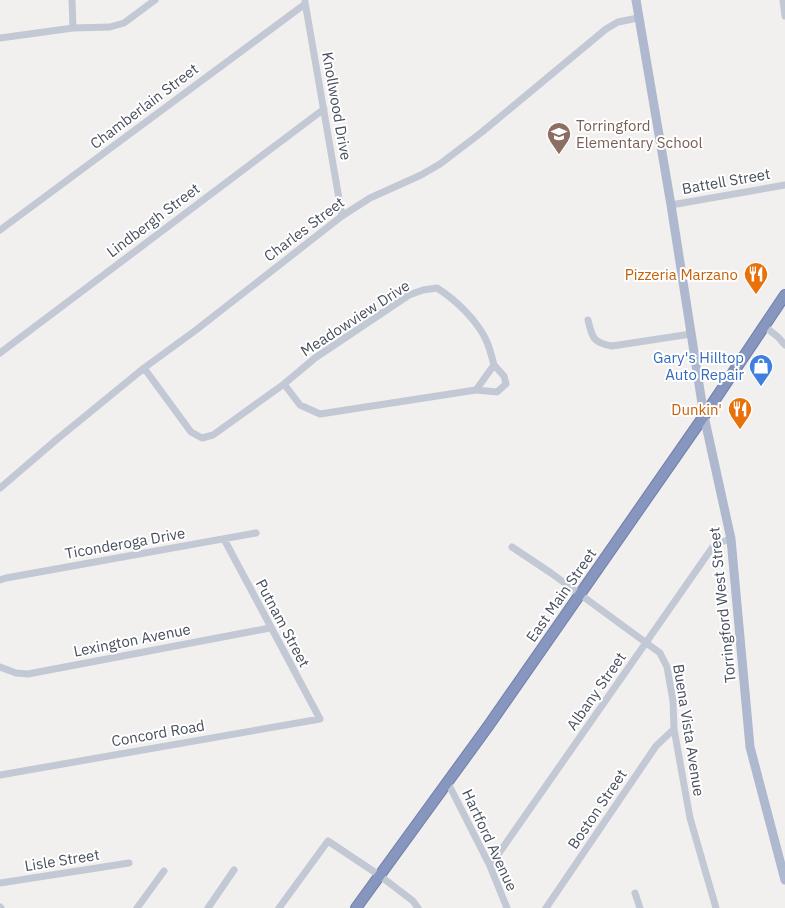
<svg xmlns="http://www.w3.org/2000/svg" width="785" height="908" font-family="'IBM Plex Sans',sans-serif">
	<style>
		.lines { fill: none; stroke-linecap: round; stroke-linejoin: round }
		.highway-casing { stroke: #7180aa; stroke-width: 12 }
		.minor { stroke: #c2c8d4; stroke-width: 7 }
		.major { stroke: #aeb8ce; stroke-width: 9 }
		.highway { stroke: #8696be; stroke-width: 10 }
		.labels { text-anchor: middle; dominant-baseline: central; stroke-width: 4; stroke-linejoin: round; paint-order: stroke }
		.street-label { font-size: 15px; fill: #474e5d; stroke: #fff }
		.education-label { font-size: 15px; fill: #785e54; stroke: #fff; text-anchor: start }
		.food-label { font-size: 15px; fill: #c56008; stroke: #fff; text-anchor: end }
		.shop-label { font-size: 15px; fill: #366cbe; stroke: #fff; text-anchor: end }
	</style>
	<rect width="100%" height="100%" fill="#f2efef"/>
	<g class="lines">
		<g class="highway-casing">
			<path id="highway" d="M356,908L489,725L704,416L785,295"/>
		</g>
		<path class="minor" d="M72,0L73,28
			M783,0L785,16
			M305,2L342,216
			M0,38L73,28L110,27L124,23L155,0
			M671,205L785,185
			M0,230L305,4
			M437,288C456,300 478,321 487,342C490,349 492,358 494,365L476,390L320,414L300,405L284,384L315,358L409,295L423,290Z
			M588,320C592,337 593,343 612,346L691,334
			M764,326L778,337L785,345
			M0,353L324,109
			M144,368L191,432L202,438L213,435L284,384
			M476,390L497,392L506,384L504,376L494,365
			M0,488L56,440L144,368L196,330L342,216L370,198L421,175L440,164L482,132L606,29L618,22L638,18
			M512,547L551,573L660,653L667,667L673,701L674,729L690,818L716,908
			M0,580L6,578L256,533
			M0,667L16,673L28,674L270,628
			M0,775L320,719L224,539
			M448,783L490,866L507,908
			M490,866L712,548L718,543L731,539
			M0,883L129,863
			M635,893L640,908
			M0,907L1,908
			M137,908L164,871
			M208,908L234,870
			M279,908L328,841L379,875L413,901L418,908
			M546,908L656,746L674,729"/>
		<path class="major" d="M636,0L671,205L704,416L731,539L750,747L785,880"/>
		<use href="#highway" class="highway"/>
	</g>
	<defs>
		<g id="school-pin" transform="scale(1.25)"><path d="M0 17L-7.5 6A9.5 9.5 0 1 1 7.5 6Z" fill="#8d6e63" stroke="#fff"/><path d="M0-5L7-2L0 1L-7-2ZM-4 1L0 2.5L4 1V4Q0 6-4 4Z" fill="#fff"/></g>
		<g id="restaurant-pin" transform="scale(1.25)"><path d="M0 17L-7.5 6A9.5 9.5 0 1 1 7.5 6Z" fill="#e8710a" stroke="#fff"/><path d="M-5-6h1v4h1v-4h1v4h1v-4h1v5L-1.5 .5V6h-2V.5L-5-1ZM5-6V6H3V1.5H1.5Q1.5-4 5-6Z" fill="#fff"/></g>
		<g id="shop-pin" transform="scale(1.25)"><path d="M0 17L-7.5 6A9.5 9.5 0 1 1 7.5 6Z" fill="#3f7fe0" stroke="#fff"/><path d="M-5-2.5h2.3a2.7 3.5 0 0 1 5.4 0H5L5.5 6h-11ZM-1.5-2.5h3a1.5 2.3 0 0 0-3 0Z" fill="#fff"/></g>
	</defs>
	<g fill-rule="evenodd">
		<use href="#school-pin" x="559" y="134"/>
		<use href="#restaurant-pin" x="756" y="274"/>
		<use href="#shop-pin" x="761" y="366"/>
		<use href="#restaurant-pin" x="740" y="409"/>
	</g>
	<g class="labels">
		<g class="street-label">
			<text transform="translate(144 106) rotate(-37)">Chamberlain Street</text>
			<text transform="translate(337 106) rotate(80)">Knollwood Drive</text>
			<text transform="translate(726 181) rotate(-10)">Battell Street</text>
			<text transform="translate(153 220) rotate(-37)">Lindbergh Street</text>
			<text transform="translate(304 229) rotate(-37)">Charles Street</text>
			<text transform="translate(355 318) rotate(-33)">Meadowview Drive</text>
			<text transform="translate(125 543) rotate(-10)">Ticonderoga Drive</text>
			<text transform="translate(561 595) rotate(-55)">East Main Street</text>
			<text transform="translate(722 605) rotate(-96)">Torringford West Street</text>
			<text transform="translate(283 623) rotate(62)">Putnam Street</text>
			<text transform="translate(132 640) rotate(-11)">Lexington Avenue</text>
			<text transform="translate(596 691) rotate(-55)">Albany Street</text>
			<text transform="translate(689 730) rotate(81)">Buena Vista Avenue</text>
			<text transform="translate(158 733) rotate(-10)">Concord Road</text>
			<text transform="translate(597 809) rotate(-56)">Boston Street</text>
			<text transform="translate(490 840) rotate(65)">Hartford Avenue</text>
			<text transform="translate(62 860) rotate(-9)">Lisle Street</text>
		</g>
		<g class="education-label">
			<text x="576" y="125">Torringford<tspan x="576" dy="17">Elementary School</tspan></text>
		</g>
		<g class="food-label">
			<text x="738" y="274">Pizzeria Marzano</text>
			<text x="722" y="409">Dunkin'</text>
		</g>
		<g class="shop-label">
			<text x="744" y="357">Gary's Hilltop<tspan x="744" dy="17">Auto Repair</tspan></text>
		</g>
	</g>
</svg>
